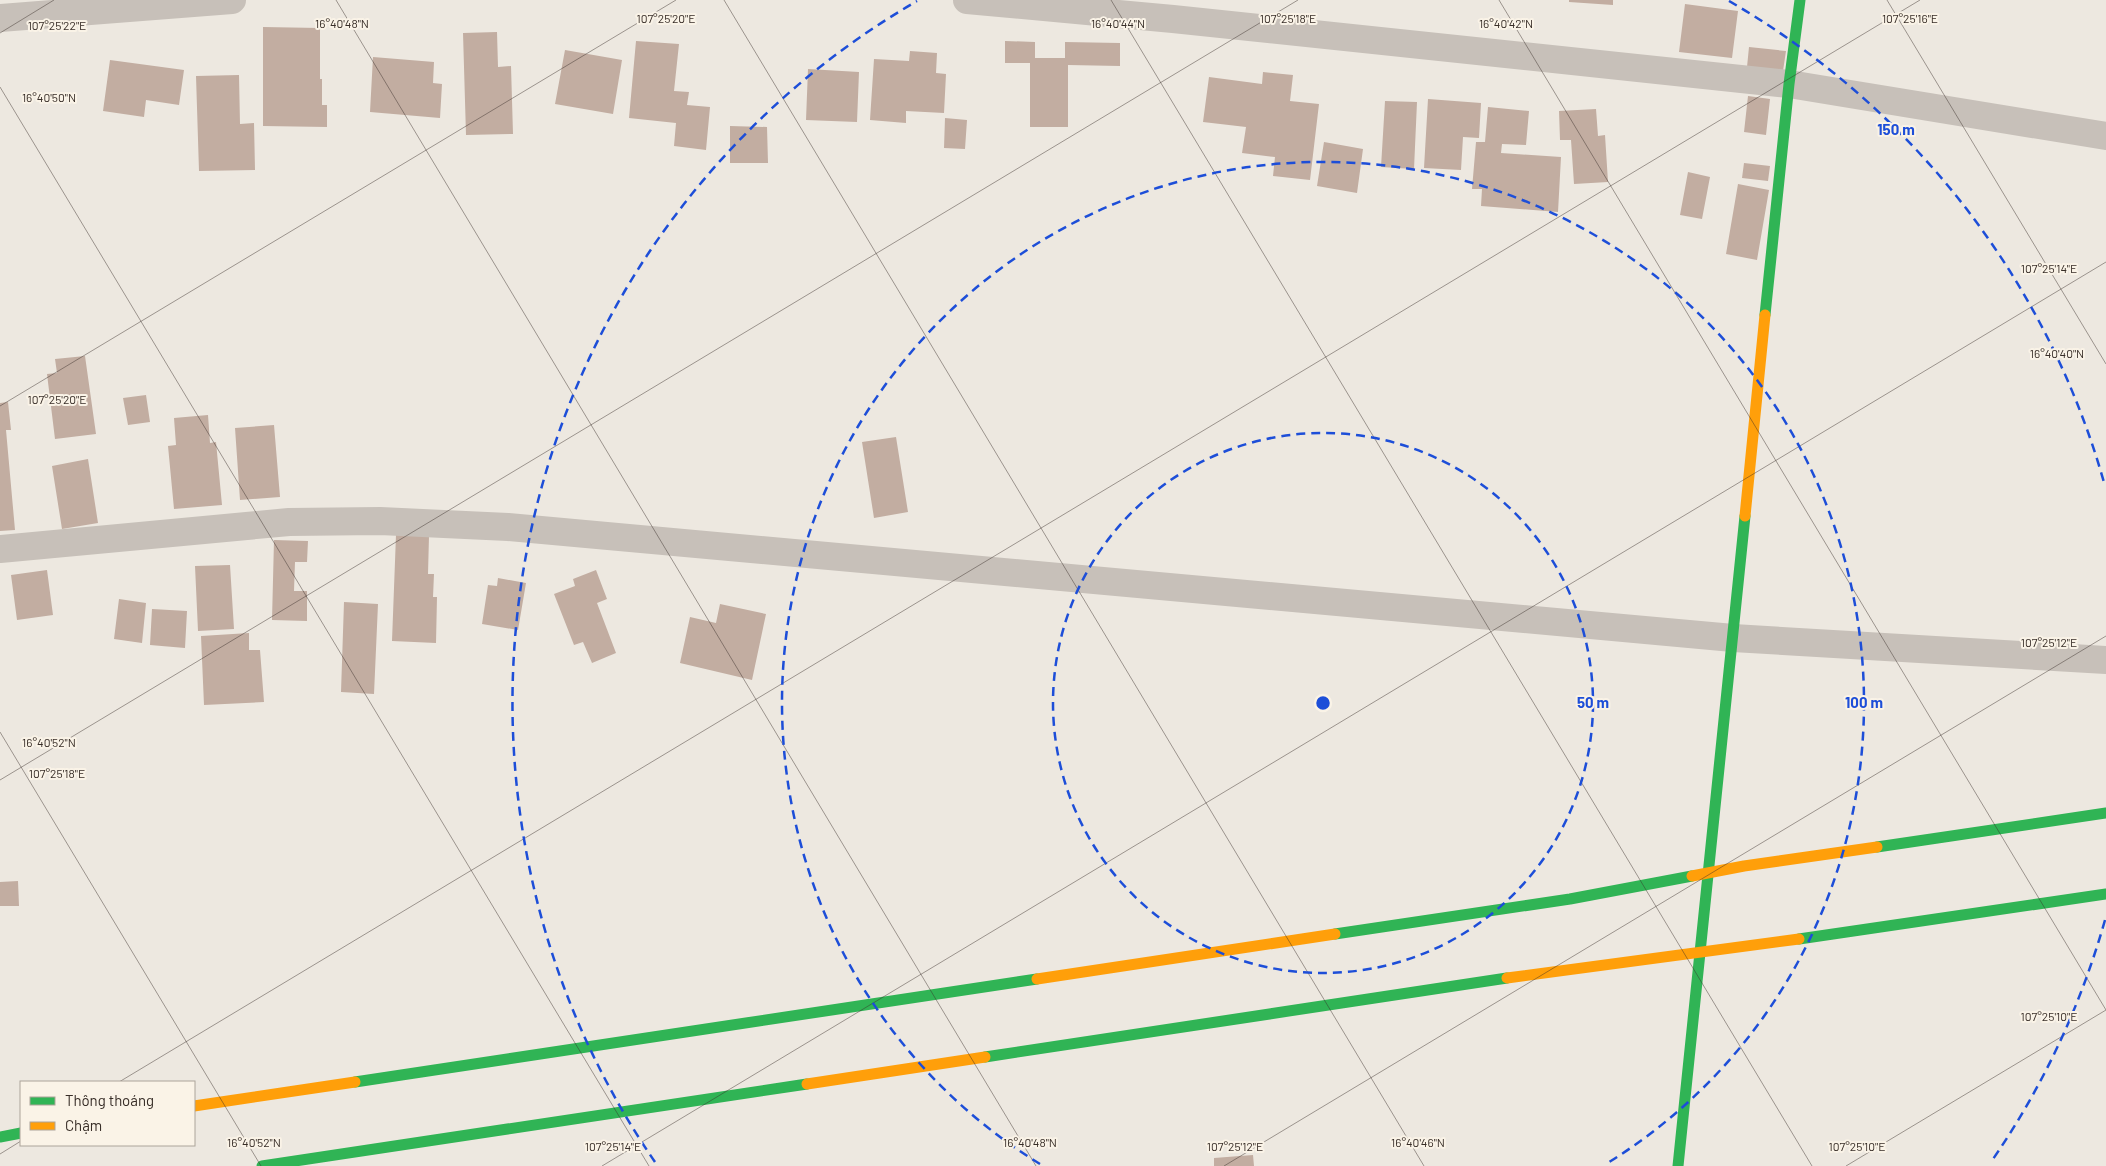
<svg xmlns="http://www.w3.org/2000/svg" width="2106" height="1166" font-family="Barlow,sans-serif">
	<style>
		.building { fill: #c2ada1 }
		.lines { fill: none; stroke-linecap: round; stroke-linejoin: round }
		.street { stroke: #c7c0b9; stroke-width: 28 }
		.fast { stroke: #30b455; stroke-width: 11 }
		.slow { stroke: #ff9f0a; stroke-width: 11 }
		.ticks { fill: none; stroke: #372d27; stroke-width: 1; stroke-opacity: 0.45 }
		.ring { fill: none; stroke: #1d4ed8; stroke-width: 2.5; stroke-dasharray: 9 6 }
		.ticks-label { font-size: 12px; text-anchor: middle; fill: #372d27; stroke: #faf3e7; stroke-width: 4; stroke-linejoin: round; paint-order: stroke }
		.centre { fill: #1d4ed8; stroke: #faf3e7; stroke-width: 2.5 }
		.ring-label { font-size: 15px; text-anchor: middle; font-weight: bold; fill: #1d4ed8; stroke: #faf3e7; stroke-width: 4; stroke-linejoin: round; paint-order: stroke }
	</style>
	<rect width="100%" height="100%" fill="#ede8e0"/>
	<path class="building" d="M1569,0H1613V5L1569,2Z
		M1685,4L1738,11L1732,58L1679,52Z
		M263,27L320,28V79H322V105H327V127L263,126Z
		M497,32L498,67L511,66L513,134L466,135L463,33Z
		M636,41L679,44L674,91L689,92L687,105L710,107L706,150L674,146L676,123L629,118Z
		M1005,41L1035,42V58H1065V42L1120,43V66L1068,65V127H1030V63H1005Z
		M1749,47L1786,51L1783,71L1747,67Z
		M565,50L622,60L613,114L555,104Z
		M910,51L937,53L936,73L946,74L944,113L906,111V123L870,120L874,59L909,61Z
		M373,57L434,62L433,83L442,84L440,118L370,112Z
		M110,60L184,70L179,105L146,100L144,117L103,111Z
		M808,69L859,72L857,122L806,120Z
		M1263,72L1293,75L1290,101L1319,104L1310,180L1273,176L1275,157L1242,153L1246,127L1203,122L1209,77L1262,84Z
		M239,75L240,124L254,123L255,170L199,171L196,76Z
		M1748,96L1770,99L1766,135L1744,132Z
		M1428,99L1481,103L1479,138L1463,137L1461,170L1424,168Z
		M1385,101L1417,102L1414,169L1381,167Z
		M1488,107L1529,111L1526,145L1502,144L1501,153L1561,157L1558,212L1481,206L1482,189H1472L1476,142H1485Z
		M1596,109L1598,136L1605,135L1608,182L1574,184L1571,140H1560L1559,111Z
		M945,118L967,120L965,149L944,148Z
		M730,126L767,127L768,163H730Z
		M1324,142L1363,149L1357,193L1317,186Z
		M1744,163L1770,166L1768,181L1742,178Z
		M1688,172L1710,177L1702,219L1680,215Z
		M1738,184L1769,190L1757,260L1726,254Z
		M85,356L96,434L55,439L47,374L57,373L55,359Z
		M146,395L150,422L128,425L123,398Z
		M8,402L11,430H6L15,530L0,531V403Z
		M208,415L210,443L216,442L222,505L174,509L168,446L176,445L174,418Z
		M274,425L280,497L240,500L235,428Z
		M896,437L908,512L874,518L862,442Z
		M88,459L98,523L62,529L52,466Z
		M396,535L429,536L428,574H434L433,597H437L436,643L392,641Z
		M274,540L308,541L307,562H295L294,591H307V621L272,620Z
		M230,565L234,629L198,631L195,566Z
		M47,570L53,615L17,620L11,575Z
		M596,570L607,599L597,603L616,653L592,663L583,642L574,645L554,594L575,586L573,579Z
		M498,578L526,583L518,630L482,624L488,585L497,586Z
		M119,599L146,603L142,643L114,639Z
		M344,602L378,604L374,694L341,692Z
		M720,604L766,614L752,680L680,663L690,617L716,623Z
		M152,609L187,611L185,648L150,645Z
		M249,633V650H260L264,702L204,705L201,636Z
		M18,881L19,906H0V882Z
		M1253,1155L1254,1166H1214V1158Z"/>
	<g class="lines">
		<path class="street" d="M967,0L1173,19L1789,84L2106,136
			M0,18L232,0
			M0,549L289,522L380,521L508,527L1733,638L2106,660"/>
		<path class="fast" d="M1765,315L1789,84L1800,0
			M1877,847L2106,813
			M1335,934L1570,899L1692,876
			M1799,939L2106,894
			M985,1057L1507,978
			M355,1082L1037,979
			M0,1137L21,1133
			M262,1166L807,1084
			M1678,1166L1745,516"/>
		<path class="slow" d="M1745,516L1765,315
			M1692,876L1744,866L1877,847
			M1507,978L1799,939
			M1037,979L1335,934
			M807,1084L985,1057
			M194,1106L355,1082"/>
	</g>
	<path class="ticks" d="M336,0L1036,1166M724,0L1424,1166M1111,0L1812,1166M1499,0L2106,1010M1887,0L2106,364M0,33L54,0M0,87L649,1166M0,406L676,0M0,732L261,1166M0,780L1298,0M119,1082L1920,0M0,1154L21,1141M602,1166L2106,262M1224,1166L2106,636M1846,1166L2106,1010"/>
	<g class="ring">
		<circle cx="1323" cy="703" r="270"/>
		<path d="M1040 1164A541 541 0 1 1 1606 1164"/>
		<path d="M2105 920A811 811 0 0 1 1991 1162M655 1162A811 811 0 0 1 917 1M1729 1A811 811 0 0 1 2105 486"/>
	</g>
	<g class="ticks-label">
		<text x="666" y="23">107°25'20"E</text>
		<text x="1288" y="23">107°25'18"E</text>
		<text x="1910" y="23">107°25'16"E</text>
		<text x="342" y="28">16°40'48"N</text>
		<text x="1118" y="28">16°40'44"N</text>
		<text x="1506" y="28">16°40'42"N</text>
		<text x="57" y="30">107°25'22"E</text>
		<text x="49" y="102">16°40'50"N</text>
		<text x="2049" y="273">107°25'14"E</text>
		<text x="2057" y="358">16°40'40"N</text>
		<text x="57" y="404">107°25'20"E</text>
		<text x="2049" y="647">107°25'12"E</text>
		<text x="49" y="747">16°40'52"N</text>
		<text x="57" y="778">107°25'18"E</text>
		<text x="2049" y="1021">107°25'10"E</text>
		<text x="254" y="1147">16°40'52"N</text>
		<text x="1030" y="1147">16°40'48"N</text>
		<text x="1418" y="1147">16°40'46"N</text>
		<text x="613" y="1151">107°25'14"E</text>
		<text x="1235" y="1151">107°25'12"E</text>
		<text x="1857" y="1151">107°25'10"E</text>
	</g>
	<circle cx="1323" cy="703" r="8" class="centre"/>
	<g class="ring-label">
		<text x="1896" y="135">150 m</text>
		<text x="1593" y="708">50 m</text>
		<text x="1864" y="708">100 m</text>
	</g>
	<rect x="20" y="1081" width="175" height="65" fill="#faf3e7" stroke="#aca49a"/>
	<rect x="30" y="1097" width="25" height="8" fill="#30b455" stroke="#aca49a"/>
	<text x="65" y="1106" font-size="15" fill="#372d27">Thông thoáng</text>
	<rect x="30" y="1122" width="25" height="8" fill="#ff9f0a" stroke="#aca49a"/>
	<text x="65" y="1131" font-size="15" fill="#372d27">Chậm</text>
</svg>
